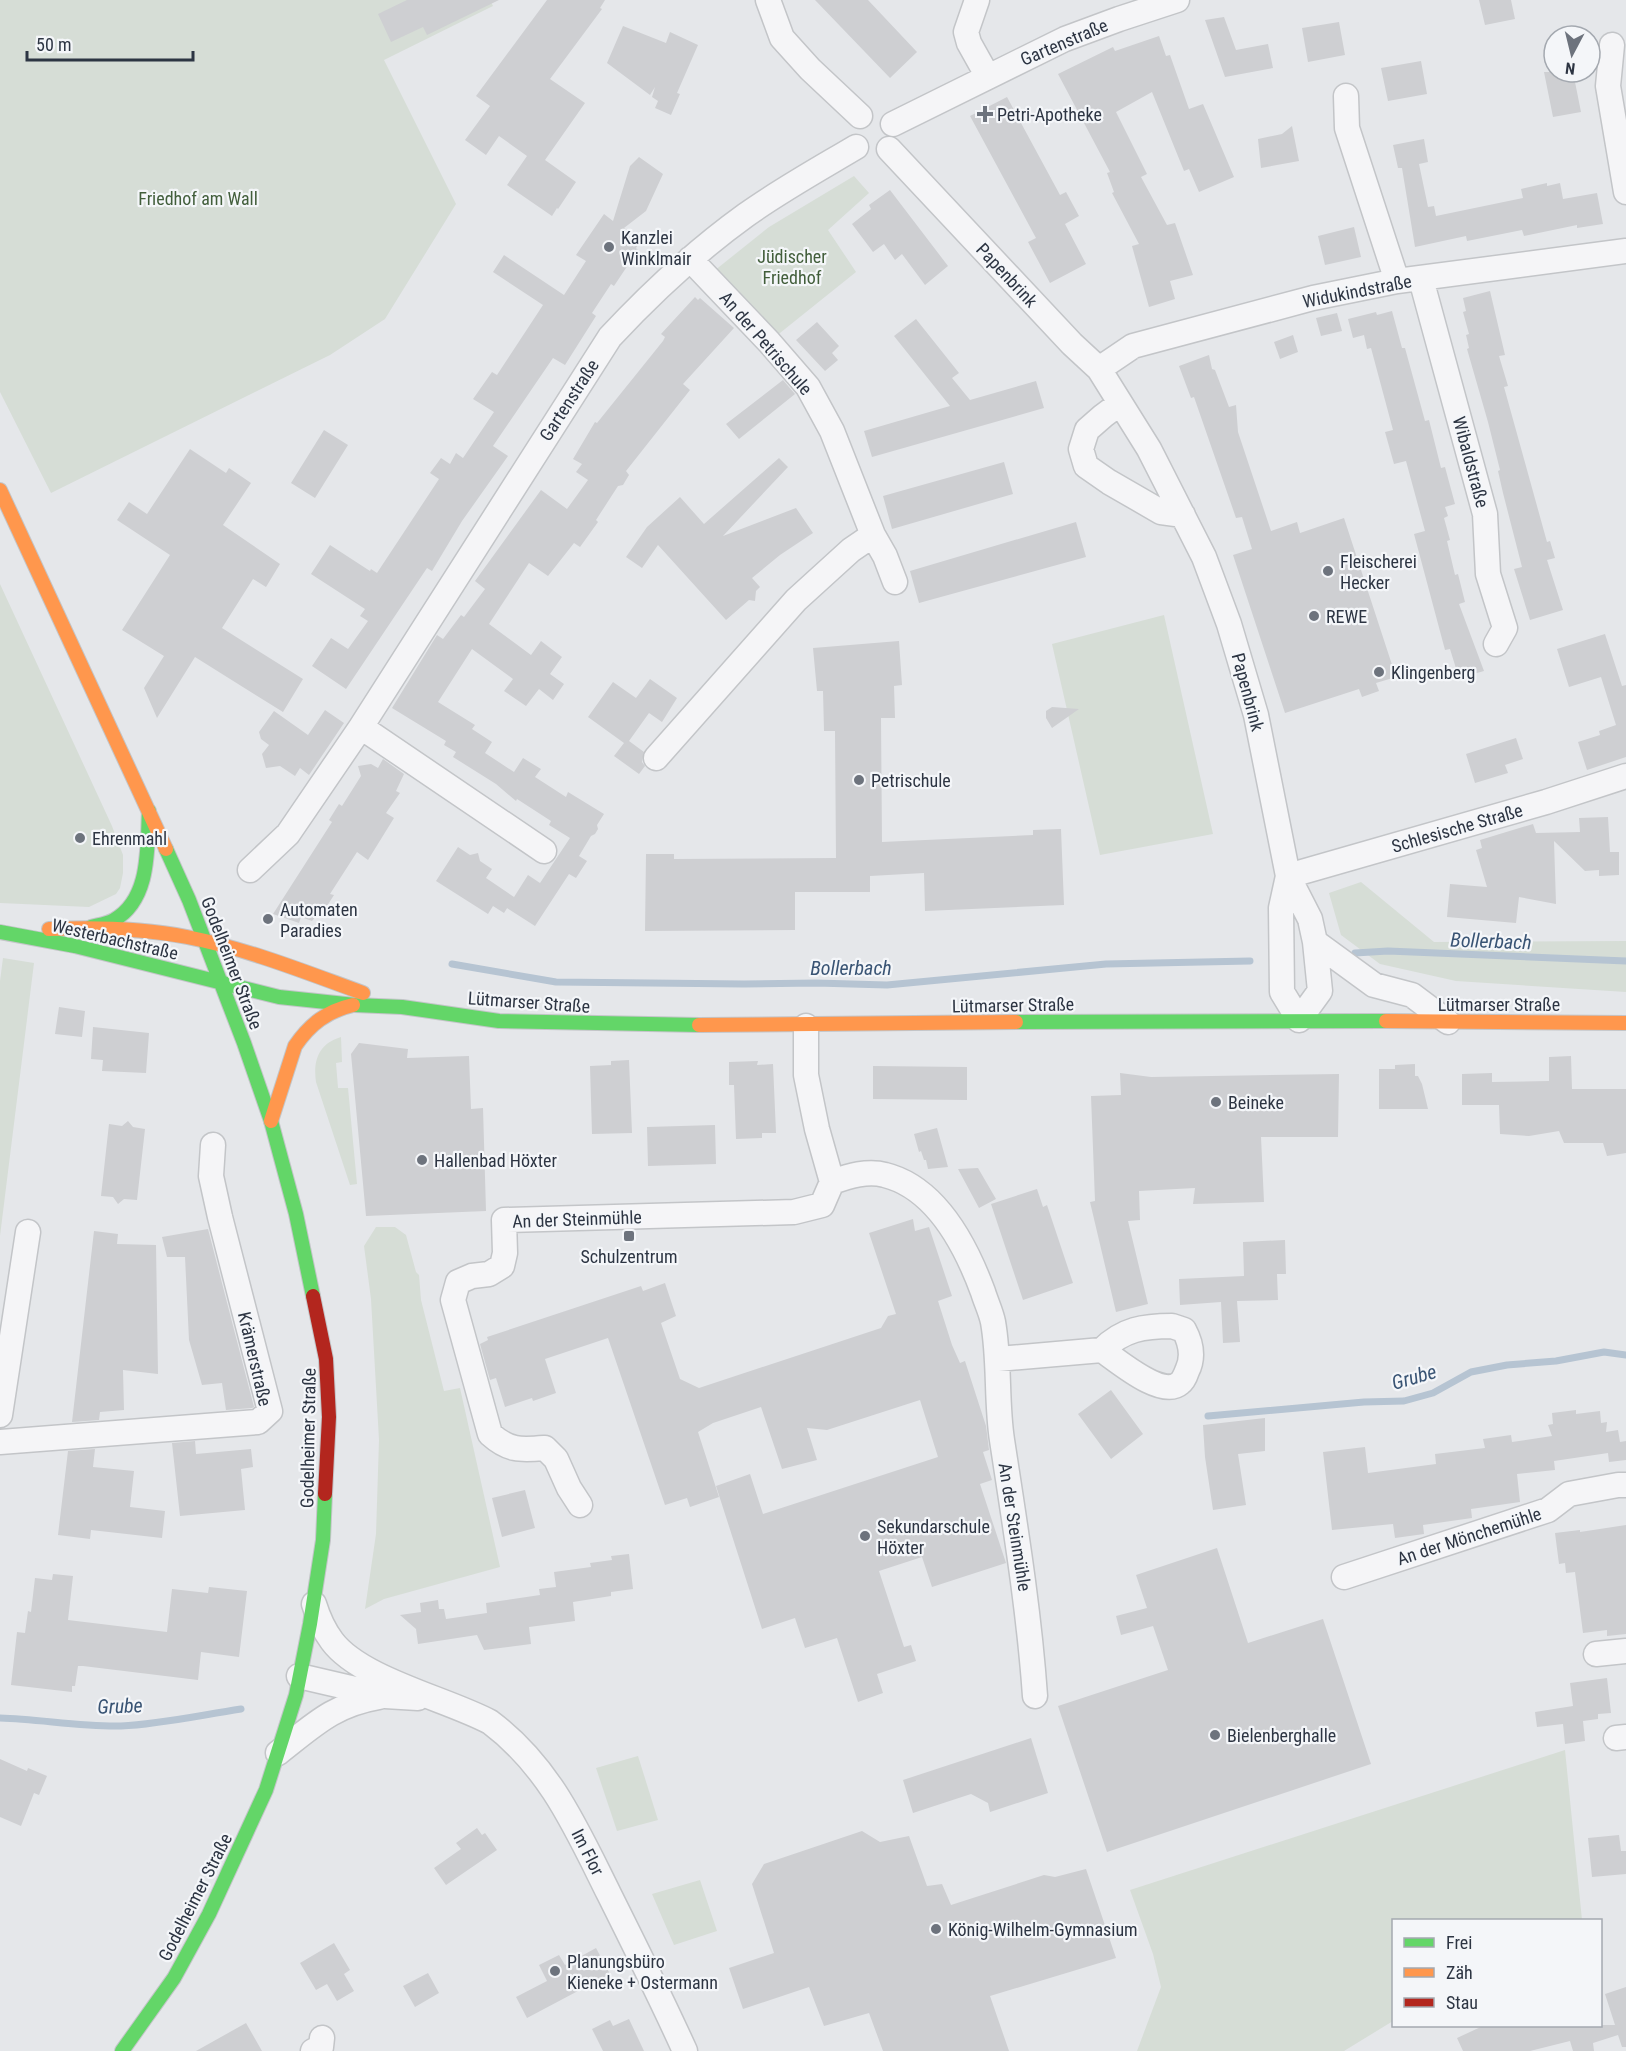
<svg xmlns="http://www.w3.org/2000/svg" width="1626" height="2051" font-family="'Roboto Condensed',sans-serif">
	<style>
		.green { fill: #d6ddd6 }
		.lines { fill: none; stroke-linecap: round; stroke-linejoin: round }
		.stream { stroke: #b6c4d2; stroke-width: 7 }
		.building { fill: #cecfd2 }
		.street-casing { stroke: #c3c5c8; stroke-width: 27 }
		.fast-casing { stroke: #c3c5c8; stroke-width: 16 }
		.slow-casing { stroke: #c3c5c8; stroke-width: 16 }
		.jam-casing { stroke: #c3c5c8; stroke-width: 16 }
		.street { stroke: #f5f5f7; stroke-width: 24 }
		.fast { stroke: #63d668; stroke-width: 14 }
		.slow { stroke: #ff974d; stroke-width: 14 }
		.jam { stroke: #b3261e; stroke-width: 14 }
		.poi-dot { fill: #6d737d; stroke: #f4f6f9; stroke-width: 2 }
		.labels { text-anchor: middle; dominant-baseline: central; stroke-width: 4.5; stroke-linejoin: round; paint-order: stroke }
		.street-label { font-size: 18px; fill: #2d3543; stroke: #f4f6f9 }
		.poi-label { font-size: 18px; fill: #2d3543; stroke: #f4f6f9; text-anchor: start }
		.park-label { font-size: 18px; fill: #425e3b; stroke: #f4f6f9 }
		.water-label { font-size: 20px; font-style: italic; fill: #395474; stroke: #f4f6f9 }
	</style>
	<rect width="100%" height="100%" fill="#e5e7ea"/>
	<path class="green" d="M0,0H490L493,6L384,60L456,204L385,319L330,355L51,493L0,392Z
		M854,176L869,193L828,230L856,272L775,337L714,271L769,227Z
		M0,584L112,826L123,855V873L120,888L116,894L89,907L0,903Z
		M1164,615L1213,834L1100,855L1052,644Z
		M1361,882L1434,942L1626,941V992L1456,981L1380,964L1341,935L1329,893Z
		M3,958L34,963L0,1236V981Z
		M341,1037L342,1062L336,1063L338,1088H348L357,1184L350,1185L316,1082C313,1061 318,1044 341,1037Z
		M376,1227H395L406,1235L416,1272L419,1275L421,1300L444,1391L460,1388L500,1567L384,1599L365,1609L376,1534L379,1440L371,1299L364,1246Z
		M1565,1750L1582,1920H1394L1393,2021L1344,2051H1137L1161,1987L1153,1954L1130,1890Z
		M638,1756L658,1820L617,1831L596,1768Z
		M700,1880L717,1931L674,1945L652,1894Z"/>
	<g class="lines">
		<path class="stream" d="M1355,953L1388,951L1626,961
			M452,964L556,982L744,984L816,983L887,985L1106,964L1250,961
			M1208,1416L1364,1402L1404,1401L1433,1393L1471,1372L1507,1365L1556,1361L1604,1352L1626,1355
			M0,1718C40,1719 80,1727 121,1726C161,1724 201,1715 241,1709"/>
	</g>
	<path class="building" d="M407,0H499L427,35L423,27L391,42L378,14Z
		M547,0H605L600,8L602,9L550,79L585,103L545,160L576,182L558,209L557,208L552,216L507,185L527,156L499,136L486,155L465,140L490,106L476,96Z
		M815,0H868L917,52L890,78Z
		M1479,0H1511L1515,19L1485,25Z
		M1224,17L1236,50L1268,44L1273,68L1225,77L1205,20Z
		M1339,22L1345,55L1308,62L1302,28Z
		M623,26L666,43L670,32L698,45L677,93L680,94L671,115L655,108L658,101L652,97L655,87L650,95L607,63Z
		M1159,36L1166,56L1170,55L1189,109L1203,104L1234,177L1199,192L1189,169L1184,171L1152,92L1116,112L1147,174L1141,177L1167,225L1175,223L1193,275L1170,281L1175,299L1149,307L1132,246L1139,244L1112,193L1114,192L1107,173L1110,172L1058,74L1113,47L1115,51Z
		M1421,61L1427,94L1388,101L1381,68Z
		M1544,72H1573L1581,112L1553,117Z
		M1007,97L1060,195L1066,192L1079,216L1065,224L1086,264L1050,283L1028,242L1036,238L970,116Z
		M1292,126L1299,161L1261,168L1258,139L1282,134Z
		M1424,139L1428,162L1419,164L1428,207L1434,206L1436,216L1523,198L1521,189L1547,183V186L1560,183L1563,199L1597,193L1603,224L1577,228V225L1524,236L1522,230L1467,241L1466,236L1415,247L1402,168H1398L1393,145Z
		M639,157L663,174L646,211L624,228L641,240L636,248L638,250L614,286L611,284L592,313L596,316L565,365L553,358L493,446L508,456L462,521L432,571L427,568L346,689L312,666L331,638L348,649L368,621L360,616L365,609L311,574L330,545L370,571L371,569L377,573L439,479L430,473L441,458L450,464L456,453L463,458L494,412L473,399L492,372L497,375L543,305L493,272L504,255L564,295L586,261L576,255L604,214L613,221L630,166Z
		M890,190L948,266L925,285L902,254L895,260L884,244L873,252L852,224L871,209L869,205Z
		M1354,227L1361,257L1325,265L1318,236Z
		M1490,291L1505,355L1499,356L1508,386L1504,387L1547,542L1550,541L1555,558L1547,560L1563,610L1530,620L1514,569L1522,567L1503,493L1498,471L1500,470L1488,422L1467,349L1469,348L1466,335L1469,334L1463,312L1466,311L1463,298Z
		M695,297L698,300L700,298L734,328L683,384L690,390L626,471L629,475L623,485L618,486L596,520L598,522L580,547L574,543L548,576L529,563L489,624L531,655L541,641L562,657L550,674L564,684L553,700L539,689L526,706L504,691L513,679L472,649L438,702L475,725L472,729L492,742L485,753L514,772L523,758L541,769L535,777L566,797L568,792L604,814L597,825L598,829L595,834L591,836L579,856L587,861L576,878L569,874L535,926L507,908L528,875L540,883L570,838L549,825L551,821L517,799L516,801L496,784L453,757L456,752L444,745L446,741L392,708L437,635L443,639L461,615L464,617L485,589L475,581L541,490L567,509L588,480L576,472L582,464L573,459L595,422L597,423L663,341L665,337L661,334Z
		M1392,311L1402,348H1405L1425,421L1429,420L1441,468L1445,467L1455,504L1445,507L1448,516L1444,518L1450,540L1447,541L1455,575L1458,574L1465,602L1459,604L1484,671L1459,678L1450,649L1445,650L1414,534L1425,531L1406,461L1394,464L1385,432L1393,430L1371,348L1367,349L1364,335L1353,338L1348,319L1376,312L1377,315Z
		M1337,313L1342,331L1321,336L1316,318Z
		M916,319L959,373L952,378L970,400L1036,381L1044,408L872,457L864,431L950,406L894,336Z
		M817,322L839,346L832,353L838,360L825,371L796,340Z
		M1293,335L1298,352L1280,359L1274,342Z
		M1209,355L1212,369L1215,370L1229,407L1236,405L1238,432L1271,531L1297,522L1300,533L1344,518L1396,677L1376,683L1379,691L1362,697L1359,689L1285,713L1233,555L1252,549L1242,517L1236,518L1194,397L1191,398L1179,366Z
		M783,380L795,394L739,439L726,424Z
		M324,430L348,445L315,498L291,483Z
		M190,449L226,473L229,468L251,483L223,525L280,564L266,587L253,579L222,628L303,679L283,712L195,657L157,718L144,688L164,656L122,630L170,555L117,520L129,502L147,514Z
		M779,458L788,467L723,536L796,508L813,533L780,555L752,578L760,587L756,591L755,601L749,600L726,620L658,545L642,568L626,557L647,527L680,497L704,524Z
		M1004,462L1013,494L892,529L883,496Z
		M1076,522L1086,557L919,603L910,571Z
		M1605,634L1622,686L1626,685V757L1587,770L1578,742L1600,735L1599,731L1616,725L1601,677L1569,687L1557,649Z
		M899,641L902,685L894,686L895,718H881L882,842L1033,835V830L1061,829L1064,905L925,911L924,873L870,876V892H795V930L645,931L646,854H674V859L836,858L835,731H824L823,691H817L813,648Z
		M650,679L677,698L662,722L649,713L629,741L644,752L642,762L645,766L639,774L614,756L624,743L588,717L613,682L636,698Z
		M1052,707L1079,709L1052,728L1046,718V711Z
		M325,710L344,723L309,775L300,768L295,776L280,766L266,768L262,754L269,745L261,739L259,732L274,711L308,735Z
		M1516,738L1523,759L1505,765L1508,773L1475,783L1466,754Z
		M383,759L404,774L396,791L400,793L386,813L394,818L368,860L357,852L330,894L334,895L320,917L317,915L312,921L301,917L299,923L273,914L332,822L329,820L339,804L342,806L361,776L358,766L371,764L378,768Z
		M1608,817L1610,852H1619V875L1599,876V870L1585,871L1554,841L1556,904L1519,897L1516,923L1447,917L1450,884L1487,887L1476,850L1482,848L1480,840L1533,824L1536,833L1580,832L1579,818Z
		M458,847L470,855L478,853L480,861L492,869L486,878L514,897L504,913L493,906L488,914L436,881Z
		M59,1007L85,1011L82,1037L55,1034Z
		M93,1027L149,1033L146,1073L102,1071L103,1060L91,1059Z
		M359,1043L408,1049L407,1058L469,1056L471,1109L483,1108L486,1211L366,1216L351,1054Z
		M1571,1056L1572,1089H1626V1153L1607,1156L1603,1143H1564L1559,1131L1529,1136L1500,1134L1499,1105H1462V1074L1492,1073V1082L1549,1081V1057Z
		M629,1060L632,1133L592,1134L590,1066L611,1065V1061Z
		M758,1061L757,1065L773,1064L776,1133H762V1138L736,1139L734,1085H729V1062Z
		M1415,1064V1076H1418L1422,1084L1428,1109H1379V1069H1395V1065Z
		M873,1066L967,1067V1100L873,1099Z
		M1120,1073L1151,1077L1339,1074L1338,1137H1261L1264,1202L1193,1204L1195,1188L1139,1191L1140,1220L1128,1221L1148,1304L1116,1312L1090,1202L1095,1201L1091,1096L1121,1095Z
		M128,1121L133,1127L145,1129L137,1200L124,1199L118,1204L113,1197L101,1196L109,1124L122,1126Z
		M715,1125L716,1164L648,1166L647,1127Z
		M937,1128L948,1167L928,1169L926,1160H924L921,1151L919,1152L914,1134Z
		M978,1168L996,1199L979,1208L958,1169Z
		M1037,1189L1043,1207L1047,1205L1073,1283L1023,1300L991,1204Z
		M913,1219L915,1231L929,1227L952,1296L938,1301L952,1345L960,1363L965,1361L986,1426L989,1450L983,1452L992,1480L980,1484L1006,1563L932,1587L922,1557L879,1571L904,1647L911,1645L916,1661L877,1674L883,1693L858,1702L837,1638L805,1648L795,1618L762,1629L716,1486L750,1474L763,1514L938,1457L920,1400L827,1430L807,1428L817,1460L782,1469L761,1407L713,1423L698,1432L719,1497L690,1507L687,1498L665,1505L608,1338L545,1359L556,1393L533,1401L532,1398L505,1407L496,1378L490,1380L480,1344L488,1340L487,1337L641,1286L643,1291L665,1283L676,1316L661,1323L680,1379L699,1388L881,1328L888,1316L896,1314L869,1233Z
		M208,1229L254,1407L252,1408L226,1410L222,1383L202,1385L189,1340L185,1257H167L162,1237Z
		M94,1231L118,1234L117,1244L156,1245L158,1374L123,1370L124,1410L100,1412L99,1420L72,1422Z
		M1285,1240L1286,1274H1277L1278,1300L1237,1301L1240,1342L1223,1343L1221,1302L1180,1305L1179,1279L1244,1276L1243,1242Z
		M1111,1390L1143,1434L1111,1459L1078,1414Z
		M1576,1410V1414L1600,1411L1601,1423L1607,1422L1606,1432L1618,1430L1620,1442L1626,1441V1460L1609,1462L1608,1453L1554,1461L1555,1470L1517,1474L1520,1502L1471,1509L1472,1518L1423,1525L1424,1534L1395,1538L1393,1524L1332,1530L1323,1452L1365,1447L1368,1473L1436,1464L1435,1454L1485,1448L1483,1439L1511,1435L1512,1442L1552,1436L1548,1425L1553,1424L1552,1413Z
		M1265,1418V1451L1238,1454L1246,1505L1213,1510L1205,1457L1203,1425Z
		M195,1441L196,1454L251,1449L253,1467L241,1469L245,1510L180,1516L172,1443Z
		M95,1449L93,1467L134,1471L130,1507L165,1511L162,1538L91,1530L90,1539L58,1535L68,1451Z
		M525,1490L535,1528L502,1537L492,1498Z
		M1626,1525V1634L1607,1636V1630L1583,1633L1575,1572L1566,1573L1565,1563L1559,1564L1555,1533L1580,1530V1532Z
		M1217,1548L1248,1643L1323,1619L1371,1764L1107,1852L1058,1706L1168,1670L1153,1626L1121,1635L1116,1616L1147,1608L1136,1575Z
		M629,1554L633,1589L611,1592V1596L573,1602L575,1621L529,1627L531,1644L484,1650L477,1635L418,1644L416,1629L400,1615L421,1612L420,1603L438,1600L439,1609H444L446,1619L487,1613L486,1603L540,1595L539,1589L556,1587L554,1572L591,1567L590,1563L612,1560L611,1556Z
		M53,1574L73,1576L68,1620L167,1632L172,1589L208,1593L209,1587L247,1591L239,1657L201,1652L198,1680L83,1666H78L75,1686H72V1692L11,1685L17,1632L25,1633L28,1611L31,1612L35,1578L52,1580Z
		M1607,1678L1611,1713L1598,1714V1719L1583,1721L1585,1741L1565,1744L1563,1724L1537,1727L1535,1712L1573,1706L1570,1683Z
		M1031,1738L1048,1793L990,1812L988,1803L971,1794L913,1813L903,1780Z
		M0,1759L27,1771L28,1768L47,1776L39,1795L34,1793L21,1826L0,1817Z
		M477,1828L482,1835L485,1833L497,1850L446,1885L434,1868L461,1849L456,1843Z
		M862,1831L880,1842L909,1836L927,1886L942,1884L951,1905L1044,1875L1055,1877L1086,1869L1116,1958L990,1996L1009,2051H883L869,2013L824,2026L809,1987L743,2009L729,1968L774,1953L752,1884L764,1864Z
		M1619,1835L1621,1851H1626V1874L1592,1877L1588,1838Z
		M334,1943L350,1970L344,1974L354,1991L337,2001L327,1984L316,1990L300,1963Z
		M596,1948L610,1974L527,2018L516,1997L547,1981L539,1965L559,1955L565,1965Z
		M428,1973L439,1993L415,2007L403,1986Z
		M1626,1987V2047H1622L1618,2035L1593,2043L1594,2051H1573L1570,2041L1530,2051H1463L1457,2038L1485,2025H1615L1605,1994Z
		M629,2019L644,2051H603L592,2029L610,2020L613,2026Z
		M246,2023L262,2051H196Z"/>
	<g class="lines">
		<g class="street-casing">
			<path id="street" d="M768,0L782,38L810,69L860,116
				M977,0L966,32L969,43L988,77
				M1612,45L1608,86L1626,192
				M1346,96L1347,128L1397,281
				M893,124L1065,39L1119,19L1177,0
				M889,149L1072,344L1099,369L1149,449L1204,557L1229,624L1256,715L1288,876L1310,919L1315,942L1320,991L1299,1020L1282,992L1281,908L1288,876
				M690,259L769,342L808,387L832,431L873,535L885,556L895,582
				M1421,279L1485,514L1488,574L1505,628L1496,644
				M1099,369L1133,346L1313,298L1397,281L1626,251
				M1119,404L1103,416L1087,430L1081,449L1086,466L1109,482L1161,512L1183,515
				M361,727L544,851
				M656,758L796,600L851,550L873,535
				M250,870L288,834L361,727L610,337C652,292 696,251 746,215C781,190 819,169 856,147
				M1288,876L1546,802L1626,776
				M1315,942L1374,985L1412,995L1448,1022
				M832,1182C849,1176 868,1170 885,1175C937,1188 966,1246 983,1292C986,1302 991,1312 993,1322C1000,1361 996,1401 1002,1440C1015,1525 1029,1610 1035,1696
				M1172,1326L1184,1330C1191,1343 1194,1357 1187,1371C1186,1374 1183,1381 1180,1383C1162,1399 1117,1360 1102,1350C1123,1329 1144,1326 1172,1326Z
				M998,1359L1102,1350
				M0,1415L28,1232
				M0,1442L258,1422L270,1411L220,1217L211,1176L213,1145
				M580,1505L569,1488L556,1459L545,1448C520,1450 509,1451 490,1434L453,1300L458,1282L472,1276L489,1274L502,1266L505,1253L504,1220L794,1212L822,1205L832,1182L817,1129L806,1075V1026
				M1344,1577L1548,1510L1569,1494L1618,1485H1626
				M314,1604C318,1617 323,1629 332,1641C360,1679 447,1699 490,1722C550,1767 576,1828 609,1894C635,1946 661,1998 685,2051
				M1596,1654L1626,1651
				M299,1676L385,1696L418,1698
				M1616,1738L1626,1737
				M278,1753C314,1725 333,1705 379,1697
				M313,2051L321,2047L322,2038"/>
		</g>
		<g class="fast-casing">
			<path id="fast" d="M166,849L189,900L244,1043L271,1121L296,1214L313,1296
				M91,927C98,925 107,924 114,920C151,899 147,847 149,811
				M0,932L75,946L279,997L355,1005L402,1007L499,1021L699,1025
				M1016,1022L1386,1021
				M122,2051L174,1978L209,1914L266,1790L296,1695L310,1624L323,1540L325,1494"/>
		</g>
		<g class="slow-casing">
			<path id="slow" d="M0,490L166,849
				M49,929C95,927 141,928 187,937C248,949 305,972 363,993
				M1386,1021L1626,1023
				M699,1025L1016,1022
				M271,1121L295,1046C310,1024 327,1011 353,1005"/>
		</g>
		<g class="jam-casing">
			<path id="jam" d="M313,1296L326,1359L329,1417L325,1494"/>
		</g>
		<use href="#street" class="street"/>
		<use href="#fast" class="fast"/>
		<use href="#slow" class="slow"/>
		<use href="#jam" class="jam"/>
	</g>
	<g class="poi-dot">
		<path d="M982 105h6v6h6v6h-6v6h-6v-6h-6v-6h6z"/>
		<circle cx="609" cy="247" r="6"/>
		<circle cx="1328" cy="571" r="6"/>
		<circle cx="1314" cy="616" r="6"/>
		<circle cx="1379" cy="672" r="6"/>
		<circle cx="859" cy="780" r="6"/>
		<circle cx="80" cy="838" r="6"/>
		<circle cx="268" cy="919" r="6"/>
		<circle cx="1216" cy="1102" r="6"/>
		<circle cx="422" cy="1160" r="6"/>
		<rect x="623" y="1230" width="12" height="12" rx="3"/>
		<circle cx="865" cy="1536" r="6"/>
		<circle cx="1215" cy="1735" r="6"/>
		<circle cx="936" cy="1929" r="6"/>
		<circle cx="555" cy="1971" r="6"/>
	</g>
	<g class="labels">
		<g class="street-label">
			<text transform="translate(1064 42) rotate(-23)">Gartenstraße</text>
			<text transform="translate(1007 275) rotate(47)">Papenbrink</text>
			<text transform="translate(1357 291) rotate(-11)">Widukindstraße</text>
			<text transform="translate(766 343) rotate(49)">An der Petrischule</text>
			<text transform="translate(569 400) rotate(-57)">Gartenstraße</text>
			<text transform="translate(1471 462) rotate(75)">Wibaldstraße</text>
			<text transform="translate(1248 692) rotate(75)">Papenbrink</text>
			<text transform="translate(1457 828) rotate(-16)">Schlesische Straße</text>
			<text transform="translate(115 939) rotate(13)">Westerbachstraße</text>
			<text transform="translate(232 963) rotate(69)">Godelheimer Straße</text>
			<text transform="translate(529 1002) rotate(4)">Lütmarser Straße</text>
			<text x="1499" y="1004">Lütmarser Straße</text>
			<text transform="translate(1013 1005) rotate(-1)">Lütmarser Straße</text>
			<text transform="translate(577 1219) rotate(-2)">An der Steinmühle</text>
			<text transform="translate(255 1359) rotate(77)">Krämerstraße</text>
			<text transform="translate(308 1438) rotate(-89)">Godelheimer Straße</text>
			<text transform="translate(1015 1527) rotate(81)">An der Steinmühle</text>
			<text transform="translate(1469 1536) rotate(-18)">An der Mönchemühle</text>
			<text transform="translate(588 1852) rotate(63)">Im Flor</text>
			<text transform="translate(195 1897) rotate(-63)">Godelheimer Straße</text>
		</g>
		<g class="poi-label">
			<text x="997" y="114">Petri-Apotheke</text>
			<text x="621" y="237">Kanzlei<tspan x="621" dy="21">Winklmair</tspan></text>
			<text x="1340" y="561">Fleischerei<tspan x="1340" dy="21">Hecker</tspan></text>
			<text x="1326" y="616">REWE</text>
			<text x="1391" y="672">Klingenberg</text>
			<text x="871" y="780">Petrischule</text>
			<text x="92" y="838">Ehrenmahl</text>
			<text x="280" y="909">Automaten<tspan x="280" dy="21">Paradies</tspan></text>
			<text x="1228" y="1102">Beineke</text>
			<text x="434" y="1160">Hallenbad Höxter</text>
			<text x="629" y="1256" text-anchor="middle">Schulzentrum</text>
			<text x="877" y="1526">Sekundarschule<tspan x="877" dy="21">Höxter</tspan></text>
			<text x="1227" y="1735">Bielenberghalle</text>
			<text x="948" y="1929">König-Wilhelm-Gymnasium</text>
			<text x="567" y="1961">Planungsbüro<tspan x="567" dy="21">Kieneke + Ostermann</tspan></text>
		</g>
		<g class="park-label">
			<text x="198" y="198">Friedhof am Wall</text>
			<text x="792" y="256">Jüdischer<tspan x="792" dy="21">Friedhof</tspan></text>
		</g>
		<g class="water-label">
			<text transform="translate(1491 941) rotate(2)">Bollerbach</text>
			<text x="851" y="968">Bollerbach</text>
			<text transform="translate(1414 1377) rotate(-16)">Grube</text>
			<text transform="translate(120 1706) rotate(-2)">Grube</text>
		</g>
	</g>
	<rect x="1392" y="1919" width="210" height="108" fill="#f4f6f9" stroke="#a4a9b0" stroke-width="1.5"/>
	<rect x="1404" y="1938" width="30" height="9" fill="#63d668" stroke="#a4a9b0" stroke-width="1.5"/>
	<text x="1446" y="1949" font-size="18" fill="#2d3543">Frei</text>
	<rect x="1404" y="1968" width="30" height="9" fill="#ff974d" stroke="#a4a9b0" stroke-width="1.5"/>
	<text x="1446" y="1979" font-size="18" fill="#2d3543">Zäh</text>
	<rect x="1404" y="1998" width="30" height="9" fill="#b3261e" stroke="#a4a9b0" stroke-width="1.5"/>
	<text x="1446" y="2009" font-size="18" fill="#2d3543">Stau</text>
	<g transform="translate(1572 54) rotate(187)"><circle r="28" fill="#f4f6f9" stroke="#a4a9b0" stroke-width="1.5"/>
	<path d="M0-4.5L10 22L0 15L-10 22Z" fill="#6d737d"/>
	<text y="-9" font-size="16" font-weight="bold" text-anchor="middle" fill="#2d3543">N</text>
	</g>
	<path d="M27 51v9h166v-9" fill="none" stroke="#2d3543" stroke-width="3"/>
	<text x="36" y="51" font-size="18" fill="#2d3543" stroke="#f4f6f9" stroke-width="4.5" paint-order="stroke">50 m</text>
</svg>
